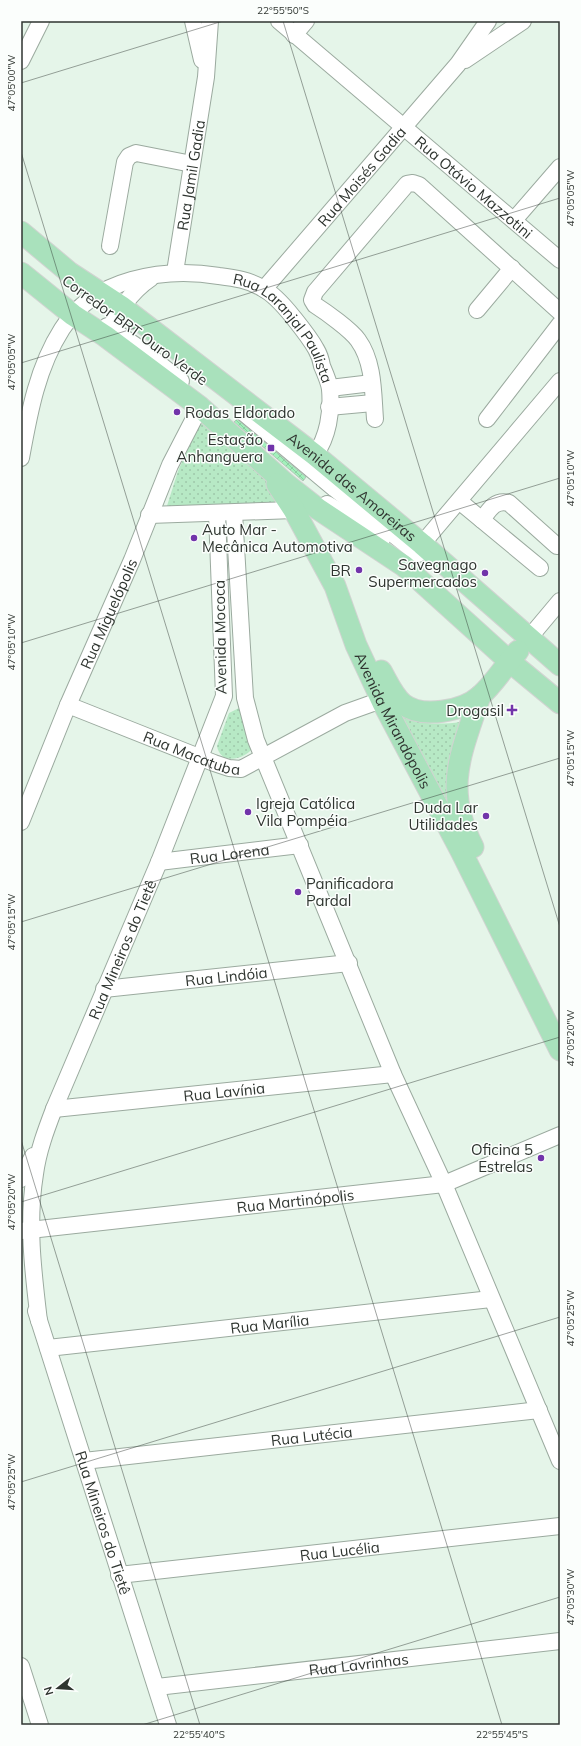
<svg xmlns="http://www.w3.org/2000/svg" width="581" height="1746" font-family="Mulish,sans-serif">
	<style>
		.park { fill: url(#park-dots) }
		.building { fill: url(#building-cross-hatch); stroke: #b5c4b9 }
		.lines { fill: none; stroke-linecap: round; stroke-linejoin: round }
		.minor-casing { stroke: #9baa9f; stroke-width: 18 }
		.major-casing { stroke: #d1d3d1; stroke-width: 23 }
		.minor { stroke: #fff; stroke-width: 16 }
		.major { stroke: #a9e1bc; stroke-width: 21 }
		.ticks { fill: none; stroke: #2f3530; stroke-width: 1; stroke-opacity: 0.45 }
		.poi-dot { fill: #7134aa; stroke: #fbfefc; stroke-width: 1.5 }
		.labels { text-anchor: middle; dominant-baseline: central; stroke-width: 3; stroke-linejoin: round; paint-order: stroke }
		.street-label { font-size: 15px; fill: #2f3530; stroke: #fbfefc }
		.poi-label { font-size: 15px; fill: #2f3530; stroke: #fbfefc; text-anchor: end }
		.neatline { fill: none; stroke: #2f3530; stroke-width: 1.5 }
		.ticks-label { font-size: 10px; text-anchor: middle; fill: #2f3530 }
	</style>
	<defs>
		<pattern id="park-dots" width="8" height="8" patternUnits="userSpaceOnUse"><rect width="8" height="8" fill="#b7e9c5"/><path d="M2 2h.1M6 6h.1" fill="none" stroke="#9ec8aa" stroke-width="1.8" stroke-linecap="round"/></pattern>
		<pattern id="building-cross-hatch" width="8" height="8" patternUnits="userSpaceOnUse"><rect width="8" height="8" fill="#a2f1bb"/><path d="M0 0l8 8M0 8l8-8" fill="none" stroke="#8ccfa1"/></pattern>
	</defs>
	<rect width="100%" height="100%" fill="#e5f5e9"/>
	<path class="park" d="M200,421L250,453L282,502L166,509L178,471Z
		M239,708L243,711L252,749C243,760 220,765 217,746L229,713Z
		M403,717C420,724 441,725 460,722L449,772L446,804Z"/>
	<path class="building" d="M237,419L306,477L303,481L234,422Z"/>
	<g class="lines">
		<g class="minor-casing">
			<g id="minor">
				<path d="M193,21L202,60"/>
				<path id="s1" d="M279,21L560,260"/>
				<path d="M294,35L306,21"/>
				<path d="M465,60L523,21"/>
				<path d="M21,61L41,21"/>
				<path d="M514,220L560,167"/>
				<path d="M110,246L125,162L129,156L136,153L192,164"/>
				<path id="s2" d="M175,272L206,77L210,21"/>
				<path id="s3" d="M264,289L458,64L488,21"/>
				<path d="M477,310L512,268"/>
				<path d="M107,326L142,350L181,381"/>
				<path d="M106,336C117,313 130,292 151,278"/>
				<path d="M330,388L372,383"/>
				<path d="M329,407L373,403"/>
				<path d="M244,413L335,489L418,554"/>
				<path d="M375,419C373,393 374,362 358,340C351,330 326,312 315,305L312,300L315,292L407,184L413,183L419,185L560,312"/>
				<path d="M487,419L560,324"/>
				<path id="s4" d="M21,458C29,414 37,368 62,329C94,278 164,267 219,276C235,278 249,280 262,288C274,294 285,307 293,317C301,327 310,338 316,349C319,354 321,360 322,366C325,373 329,382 330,389C332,412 328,437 315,455"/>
				<path d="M459,501L540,568"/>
				<path d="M327,504L367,527L382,539"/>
				<path d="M234,513L245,698L256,740L393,1074L444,1184L560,1461"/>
				<path d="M149,515L294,510"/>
				<path d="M482,520C489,510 495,499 509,503L557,546"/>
				<path d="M422,544L560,381"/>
				<path d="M529,638L560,601"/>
				<path id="s5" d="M68,705L214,763L229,768L241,769L345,713L373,703H393"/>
				<path id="s6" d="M21,822L68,705L132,560L170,465L200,407"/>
				<path id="s7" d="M159,862L300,845"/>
				<path id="s8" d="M104,989L349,963"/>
				<path id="s9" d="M54,1109L393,1074"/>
				<path d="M21,1179L33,1156"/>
				<path id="s10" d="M21,1231L444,1184L560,1135"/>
				<path id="s11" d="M36,1311L168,1725"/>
				<path id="s12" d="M39,1321C33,1271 27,1223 35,1174C38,1151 46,1130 54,1109L159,862L224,696L217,514"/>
				<path id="s13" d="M48,1348L491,1299"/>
				<path id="s14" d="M84,1461L539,1410"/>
				<path id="s15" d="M119,1575L560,1526"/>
				<path d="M21,1666L40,1725"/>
				<path id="s16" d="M157,1687L560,1641"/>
			</g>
		</g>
		<g class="major-casing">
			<g id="major">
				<path id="s17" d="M21,232L70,273L122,307L315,455L422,544L560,665"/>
				<path d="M21,273L73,315L105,336L200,407L286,484L318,509L404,566L509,661L560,703"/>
				<path id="s18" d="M277,484L294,510L335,586L356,645L383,703L461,851L560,1050"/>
				<path d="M381,671C387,681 393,696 403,704C422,719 463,711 480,696C494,684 506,664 518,651"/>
				<path d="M473,847C443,788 461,754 480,696"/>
			</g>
		</g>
		<use href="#minor" class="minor"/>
		<use href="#major" class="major"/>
	</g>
	<path class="ticks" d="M283,21L560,927M21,83L223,21M21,152L502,1725M21,363L560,198M21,643L560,478M21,922L560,758M21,1140L200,1725M21,1202L560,1037M21,1482L560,1317M142,1725L560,1597"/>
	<g class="poi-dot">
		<circle cx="177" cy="412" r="4"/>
		<rect x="267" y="444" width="8" height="8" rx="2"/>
		<circle cx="194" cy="538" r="4"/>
		<circle cx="359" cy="570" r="4"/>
		<circle cx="485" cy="573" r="4"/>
		<path d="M510 704h4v4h4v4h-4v4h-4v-4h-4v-4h4z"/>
		<circle cx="248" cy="812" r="4"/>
		<circle cx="486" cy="816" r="4"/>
		<circle cx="298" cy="892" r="4"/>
		<circle cx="541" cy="1158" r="4"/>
	</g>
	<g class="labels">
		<g class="street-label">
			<text stroke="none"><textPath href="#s2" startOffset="98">Rua Jamil Gadia</textPath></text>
			<text stroke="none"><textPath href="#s3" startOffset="149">Rua Moisés Gadia</textPath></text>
			<text stroke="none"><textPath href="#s1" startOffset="256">Rua Otávio Mazzotini</textPath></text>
			<text transform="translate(135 330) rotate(36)">Corredor BRT Ouro Verde</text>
			<text stroke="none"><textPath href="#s4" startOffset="400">Rua Laranjal Paulista</textPath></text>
			<text stroke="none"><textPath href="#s17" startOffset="418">Avenida das Amoreiras</textPath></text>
			<text stroke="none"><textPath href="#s6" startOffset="226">Rua Miguelópolis</textPath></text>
			<text transform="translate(220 637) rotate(-91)">Avenida Mococa</text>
			<text stroke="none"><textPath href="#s18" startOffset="264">Avenida Mirandópolis</textPath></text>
			<text stroke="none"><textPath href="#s5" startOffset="133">Rua Macatuba</textPath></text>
			<text stroke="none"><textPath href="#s7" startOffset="71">Rua Lorena</textPath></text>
			<text stroke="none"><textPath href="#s12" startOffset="389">Rua Mineiros do Tietê</textPath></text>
			<text stroke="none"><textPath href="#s8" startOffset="123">Rua Lindóia</textPath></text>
			<text stroke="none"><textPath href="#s9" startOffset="171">Rua Lavínia</textPath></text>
			<text stroke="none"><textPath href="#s10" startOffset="276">Rua Martinópolis</textPath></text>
			<text stroke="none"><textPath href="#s13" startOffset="223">Rua Marília</textPath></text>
			<text stroke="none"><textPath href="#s14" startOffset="229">Rua Lutécia</textPath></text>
			<text stroke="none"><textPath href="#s11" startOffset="222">Rua Mineiros do Tietê</textPath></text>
			<text stroke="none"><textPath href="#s15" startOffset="222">Rua Lucélia</textPath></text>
			<text stroke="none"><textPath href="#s16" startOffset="203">Rua Lavrinhas</textPath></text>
		</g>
		<g class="poi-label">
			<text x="185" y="412" text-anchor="start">Rodas Eldorado</text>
			<text x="263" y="439">Estação<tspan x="263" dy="17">Anhanguera</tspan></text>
			<text x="202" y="529" text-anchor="start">Auto Mar -<tspan x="202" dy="17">Mecânica Automotiva</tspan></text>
			<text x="477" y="564">Savegnago<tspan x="477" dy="17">Supermercados</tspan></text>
			<text x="351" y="570">BR</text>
			<text x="504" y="710">Drogasil</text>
			<text x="256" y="803" text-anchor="start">Igreja Católica<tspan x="256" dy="17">Vila Pompéia</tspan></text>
			<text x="478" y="807">Duda Lar<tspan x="478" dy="17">Utilidades</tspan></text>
			<text x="306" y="883" text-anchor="start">Panificadora<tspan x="306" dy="17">Pardal</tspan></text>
			<text x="533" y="1149">Oficina 5<tspan x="533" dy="17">Estrelas</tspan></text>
		</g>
	</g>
	<rect width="581" height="1746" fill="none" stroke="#fbfefc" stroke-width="44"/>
	<g transform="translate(58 1688) rotate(253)" stroke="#fbfefc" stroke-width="3" paint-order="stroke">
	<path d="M0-3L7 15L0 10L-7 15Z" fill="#2f3530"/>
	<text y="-6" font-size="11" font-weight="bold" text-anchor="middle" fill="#2f3530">N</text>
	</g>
	<rect x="22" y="22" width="537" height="1702" class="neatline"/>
	<g class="ticks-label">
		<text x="283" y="14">22°55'50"S</text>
		<text transform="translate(11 83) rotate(-90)" y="4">47°05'00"W</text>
		<text transform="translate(570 198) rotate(-90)" y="4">47°05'05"W</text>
		<text transform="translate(11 362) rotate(-90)" y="4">47°05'05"W</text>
		<text transform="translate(570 478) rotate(-90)" y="4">47°05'10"W</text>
		<text transform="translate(11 642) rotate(-90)" y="4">47°05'10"W</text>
		<text transform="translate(570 758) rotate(-90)" y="4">47°05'15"W</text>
		<text transform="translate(11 922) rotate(-90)" y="4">47°05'15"W</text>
		<text transform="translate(570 1038) rotate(-90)" y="4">47°05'20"W</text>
		<text transform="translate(11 1202) rotate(-90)" y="4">47°05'20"W</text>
		<text transform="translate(570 1318) rotate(-90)" y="4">47°05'25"W</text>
		<text transform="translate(11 1482) rotate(-90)" y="4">47°05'25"W</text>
		<text transform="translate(570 1597) rotate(-90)" y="4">47°05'30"W</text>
		<text x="199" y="1738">22°55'40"S</text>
		<text x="502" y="1738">22°55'45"S</text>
	</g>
</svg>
